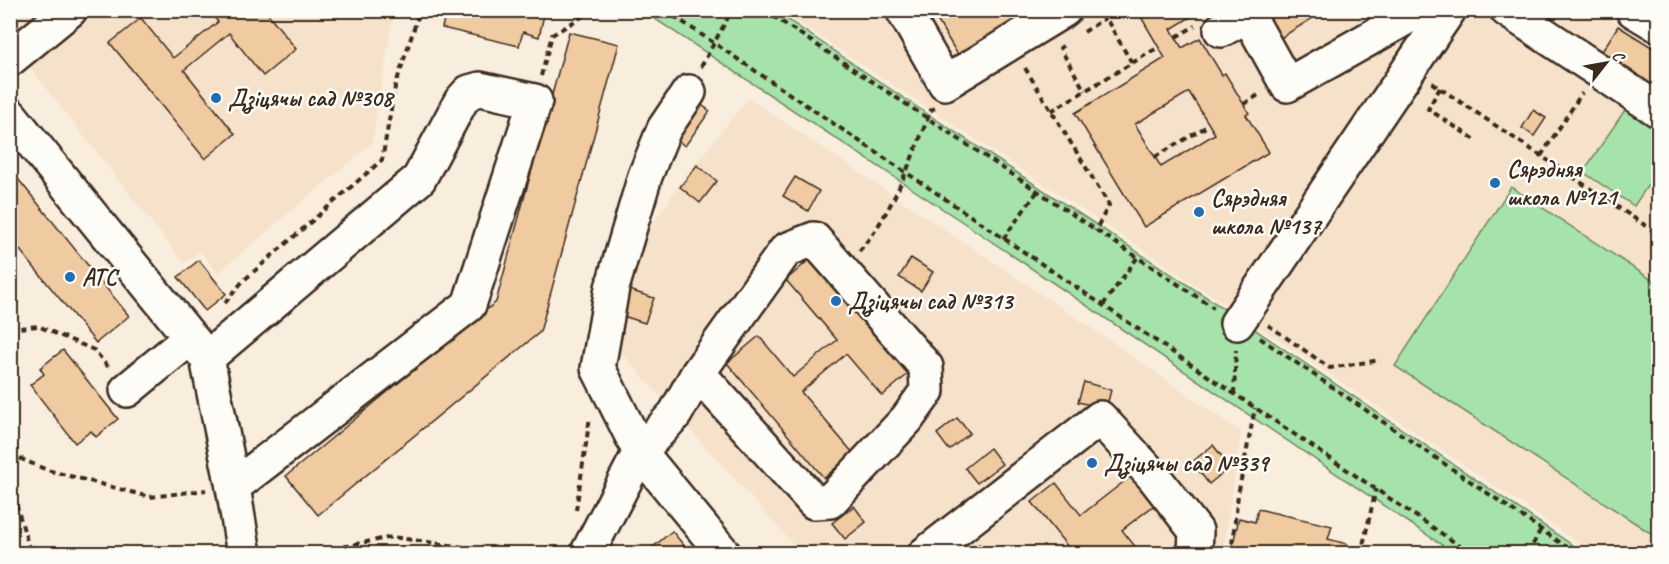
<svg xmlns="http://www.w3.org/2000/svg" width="1669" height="564" viewBox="0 0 1669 564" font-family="Caveat,sans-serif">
<rect width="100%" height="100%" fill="#f9eddd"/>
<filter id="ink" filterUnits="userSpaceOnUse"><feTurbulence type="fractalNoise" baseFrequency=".0167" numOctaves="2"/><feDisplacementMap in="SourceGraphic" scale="12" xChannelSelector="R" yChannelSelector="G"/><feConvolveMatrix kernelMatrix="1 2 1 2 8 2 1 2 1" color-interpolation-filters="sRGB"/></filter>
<g filter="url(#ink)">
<!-- built -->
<g fill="#f6e2cb">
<path d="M11,11H394L372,143L218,273L200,251L184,263L11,44Z"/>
<path d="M781,11H1598L1658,50V553H1594L1242,315Z"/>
<path d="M748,98L1105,337L1241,432L1223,553H801L613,344L625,265L678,186Z"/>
</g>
<!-- green -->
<g fill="#a6e3aa" stroke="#708664" stroke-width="1.5">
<path d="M643,11H775L920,109L1241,320L1584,553H1454L973,229Z"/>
<path d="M1633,98L1658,115V170L1634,206L1583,172Z"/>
<path d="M1511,187L1658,284V538L1395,366Z"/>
</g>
<!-- building -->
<g fill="#f0caa0" stroke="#3b2a1e" stroke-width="1.5" fill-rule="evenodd">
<path d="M208,10H265L296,49L263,76L229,33L184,70L235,134L205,159L110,43L141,18L173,58L218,22Z"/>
<path d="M431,10H545L539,37L523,32L519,46L442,28L445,15Z"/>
<path d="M931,10H1032L958,55Z"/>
<path d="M1137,10H1202L1171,29L1182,48L1200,38L1222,75L1225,73L1249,113L1246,115L1269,152L1144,227L1075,113L1165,58ZM1189,92L1215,134L1161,167L1135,124Z"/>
<path d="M1255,10H1326L1274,42Z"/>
<path d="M1521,10H1553L1543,25Z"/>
<path d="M1618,26L1658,51V94L1596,61Z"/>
<path d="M569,32L619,44L540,332L318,515L286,476L496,302Z"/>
<path d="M693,99L710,111L685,146L668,134Z"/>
<path d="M1533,110L1546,118L1534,136L1522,128Z"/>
<path d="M697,165L717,181L700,203L680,187Z"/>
<path d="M10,169L129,316L96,343L10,238Z"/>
<path d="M795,177L819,191L808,211L783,196Z"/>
<path d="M816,254L913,370L882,396L846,354L801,392L853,453L824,478L727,363L759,336L793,377L837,340L786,280Z"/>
<path d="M911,258L933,272L921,291L899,277Z"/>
<path d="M199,260L226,294L205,311L178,277Z"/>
<path d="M629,290L654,298L645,323L620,315Z"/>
<path d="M63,350L118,419L96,437L91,431L75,443L30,385L44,374L40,368Z"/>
<path d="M1084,382L1111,390L1106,409L1078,402Z"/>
<path d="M957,418L970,433L949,450L937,434Z"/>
<path d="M1213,445L1230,467L1209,484L1192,462Z"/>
<path d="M990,448L1002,464L977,483L965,468Z"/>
<path d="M1135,473L1157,503L1122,530L1141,554H1068L1071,551L1032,502L1056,483L1081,515Z"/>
<path d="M854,506L866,522L845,539L832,523Z"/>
<path d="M1258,509L1332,526L1328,539L1347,544L1345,554H1247L1248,551L1232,548L1239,518L1255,522Z"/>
<path d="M672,531L691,554H645Z"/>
<path d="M979,544L987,554H967Z"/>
</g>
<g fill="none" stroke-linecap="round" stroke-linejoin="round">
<!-- minor casing -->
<g stroke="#3b2a1e" stroke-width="38">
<g id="minor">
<path d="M903,10L945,83L1064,10"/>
<path d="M1507,10L1658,110"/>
<path d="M1633,10L1658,25"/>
<path d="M1221,30L1248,15L1287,85L1420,10"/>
<path d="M10,59L70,10"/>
<path d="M689,92L664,129L645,176L612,288L598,368L640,452L724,554"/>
<path d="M10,115L207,358L233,487L244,554"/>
<path d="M1237,323L1449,10"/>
<path d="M207,358L419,179L461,101L469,92L480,89L535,101L469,305L233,487"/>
<path d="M127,390L190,338"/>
<path d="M587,554L640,452L675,414L698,373L786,250L814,239L926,367L927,391L907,419L830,501L814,502L698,373"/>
<path d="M925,554L1100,418L1154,477L1196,531L1195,554"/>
</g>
</g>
<!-- path -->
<g stroke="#3b2a1e" stroke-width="4" stroke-dasharray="6 4.5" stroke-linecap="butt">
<path d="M665,10L1472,554"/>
<path d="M764,10L1214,308"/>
<path d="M1084,32L1105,18"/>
<path d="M1176,37L1195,26"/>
<path d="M1063,46L1060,48L1085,91"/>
<path d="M1132,63L1159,47"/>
<path d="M701,67L732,10"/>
<path d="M1025,68L1109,205L1095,231"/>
<path d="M541,76L552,35L593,10"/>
<path d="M1432,83L1658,234"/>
<path d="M1440,88L1428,109L1477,141"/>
<path d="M1244,104L1260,94"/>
<path d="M1051,111L1132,63L1101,10"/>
<path d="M1541,156L1582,93"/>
<path d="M1155,157L1209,125"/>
<path d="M1003,239L1037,192"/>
<path d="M859,251C892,215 913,155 931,110L935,108"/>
<path d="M225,303L243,281L382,160L395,87L420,10"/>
<path d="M1103,305L1137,258"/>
<path d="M1268,325L1330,368L1380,360"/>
<path d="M10,329L38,326L94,350L109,368"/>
<path d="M1260,338L1577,554"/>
<path d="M1234,394L1236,350"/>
<path d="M10,454L47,470L150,497L206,490"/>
<path d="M10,484L31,554"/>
<path d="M576,510L590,417"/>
<path d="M324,554L341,547L392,537L513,554"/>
<path d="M1231,554L1238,495L1255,408"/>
<path d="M1361,554L1376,489"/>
<path d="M1528,554L1541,529"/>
</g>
<!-- minor -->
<use href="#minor" stroke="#fdfcf7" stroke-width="33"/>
</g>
</g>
<!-- markers -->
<g fill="#1f6fb2" stroke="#fdfcf7" stroke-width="2">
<circle cx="216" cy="98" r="6"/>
<circle cx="1495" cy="183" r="6"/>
<circle cx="1199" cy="212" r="6"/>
<circle cx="70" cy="277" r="6"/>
<circle cx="836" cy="301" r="6"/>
<circle cx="1092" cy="463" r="6"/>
</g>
<g text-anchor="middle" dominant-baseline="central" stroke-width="5" stroke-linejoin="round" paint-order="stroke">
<!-- poi labels -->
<g font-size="24" font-weight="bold" fill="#3b2a1e" stroke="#fdfcf7" text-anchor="start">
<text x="228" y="98">Дзіцячы сад №308</text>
<text x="1507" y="169">Сярэдняя<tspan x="1507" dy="28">школа №121</tspan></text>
<text x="1211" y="198">Сярэдняя<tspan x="1211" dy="28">школа №137</tspan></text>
<text x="82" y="277">АТС</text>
<text x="848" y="301">Дзіцячы сад №313</text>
<text x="1104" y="463">Дзіцячы сад №339</text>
</g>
</g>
<!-- margin -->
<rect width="1669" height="564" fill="none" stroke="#fdfcf7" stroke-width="36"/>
<rect x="18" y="18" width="1633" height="528" fill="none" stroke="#3b2a1e" stroke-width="2" filter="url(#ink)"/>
<!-- north arrow -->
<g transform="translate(1606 63) rotate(59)" stroke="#fdfcf7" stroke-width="4.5" paint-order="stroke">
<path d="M0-4.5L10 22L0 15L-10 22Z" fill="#3b2a1e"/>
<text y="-9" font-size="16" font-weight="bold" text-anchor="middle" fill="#3b2a1e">С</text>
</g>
</svg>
